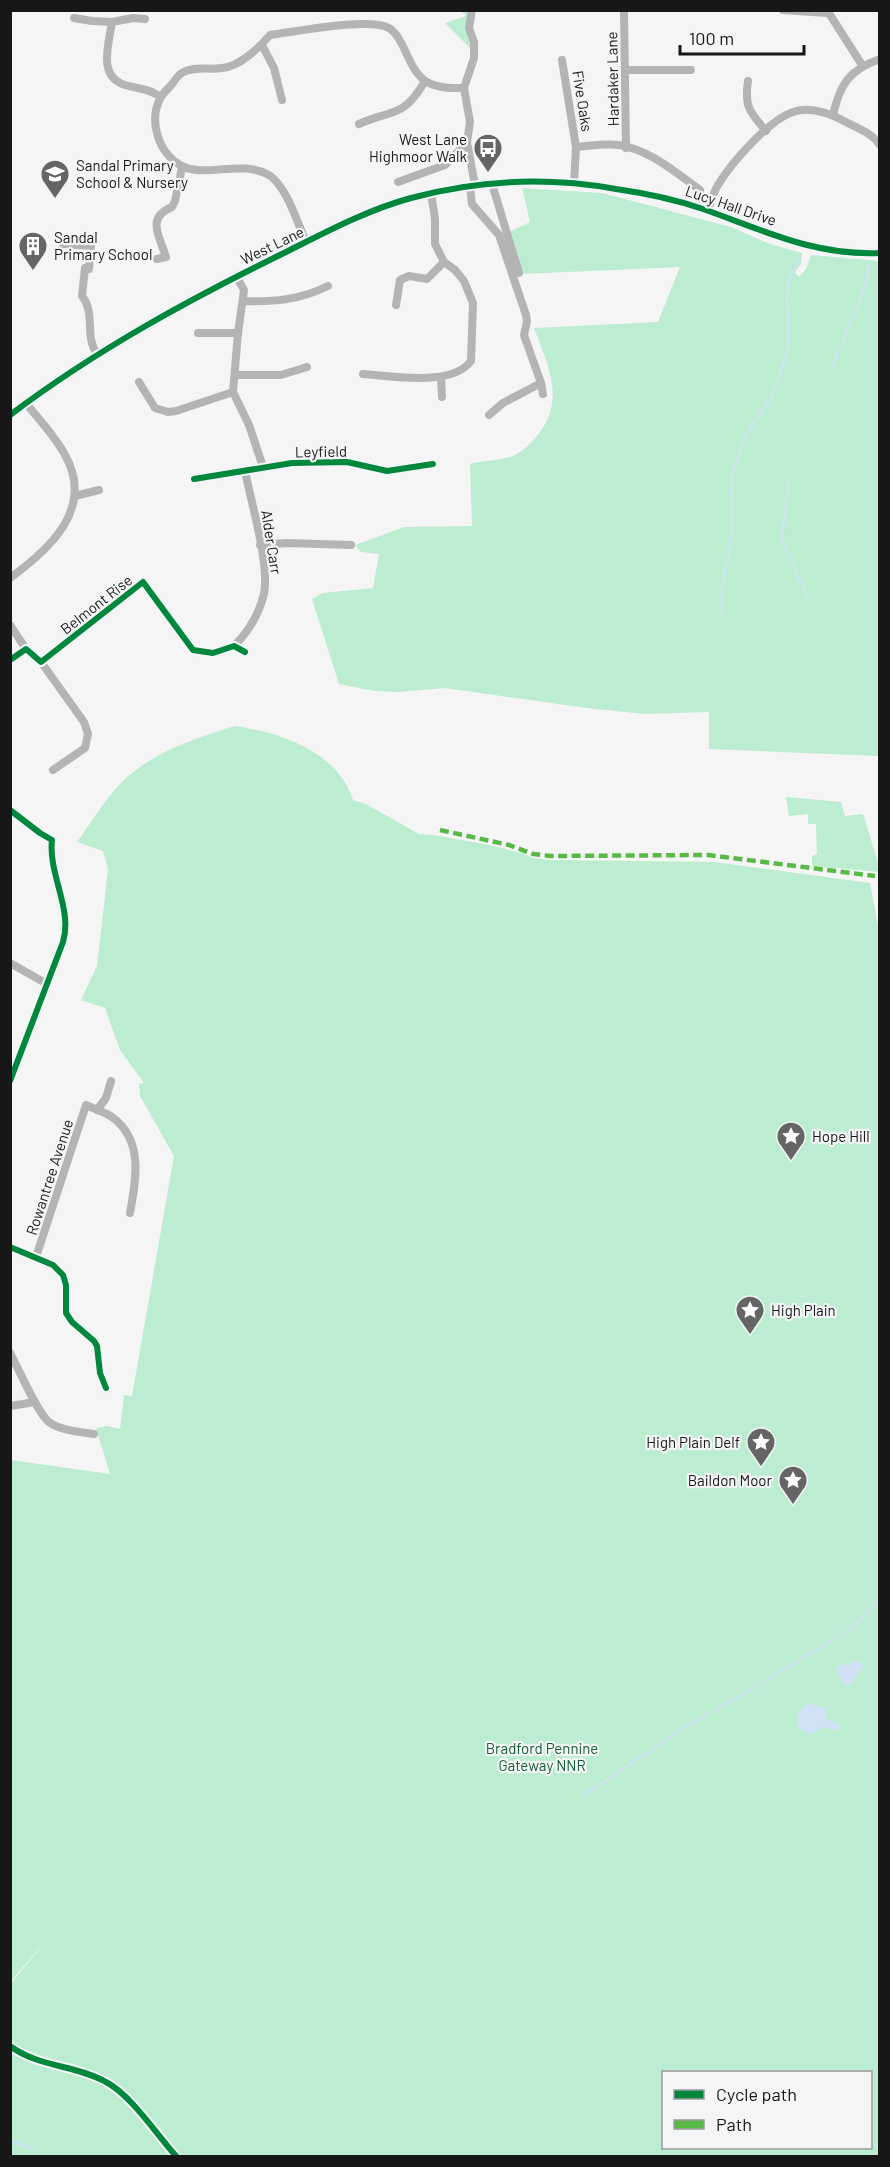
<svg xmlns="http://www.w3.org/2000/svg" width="890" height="2167" viewBox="0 0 890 2167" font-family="Barlow,sans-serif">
<rect width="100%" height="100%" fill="#f5f5f5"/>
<!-- green -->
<g fill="#bcedd0" fill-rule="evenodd">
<path d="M461,11H472L474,52L445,23L466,16Z"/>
<path d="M522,188L602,193L731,227L770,244L802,253L801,264L795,272L799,277L806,269L811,255L879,261V756L709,749V712L646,714L594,709L444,688L399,692L375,691L339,684L312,599L323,593L373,588L379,554L361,552L355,545L404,527L472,526L470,464C484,460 502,461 515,455C524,450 530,444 536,437C567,401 548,366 534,328L658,322L680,267L522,274L509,232L530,222Z"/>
<path d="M235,726C281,732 338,752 353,800L366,804L419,834L434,835L489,845L522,853L533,858L551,860L715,862L870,883L880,935L879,2156H11V1983L50,1936L11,1981V1460L110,1474L96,1428L107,1426L120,1429L124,1395L132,1396L174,1156L140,1096L139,1084L144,1083L120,1050L105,1008L81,1000L97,966L108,869L103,851L77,842C92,822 106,797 124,780C157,750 194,739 235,726ZM664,2072H870V2148H664Z"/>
<path d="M786,797L841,802L845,816L863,814L879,866V872L812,866V856L817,854L816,824H808V814L789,816Z"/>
</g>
<!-- water -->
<g fill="#d1e1f6">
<path d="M855,1660L864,1665L851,1685H844L836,1670L840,1665H847Z"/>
<path d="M811,1704L822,1708L828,1707L825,1711L828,1720L840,1725L839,1731L825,1727L809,1734L798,1728C797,1714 797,1709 811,1704Z"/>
</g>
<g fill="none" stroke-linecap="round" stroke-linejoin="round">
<!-- stream -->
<g stroke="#d1e1f6" stroke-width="2">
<path d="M833,365L861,297L867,279L868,263"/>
<path d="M788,482L782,539L807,597"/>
<path d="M722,614C719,587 729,563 731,537C733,520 731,503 731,486C731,476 739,452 743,442C751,425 763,411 772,395C779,383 783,365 787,351C795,315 774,293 801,259"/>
<path d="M866,1613L880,1598"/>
<path d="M583,1796L682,1729L759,1685L847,1631L864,1616"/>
<path d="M10,2141L34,2149"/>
</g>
<!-- minor -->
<g stroke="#b4b4b4" stroke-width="8">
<path d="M472,10L469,28L474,42V58L464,88L470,122L467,142L475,185"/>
<path d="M624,10L626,148"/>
<path d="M783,10L827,13"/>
<path d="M827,10L862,65"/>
<path d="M74,18L92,21L112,22"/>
<path d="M145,19L133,18L112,22C109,44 97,76 125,85C141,90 145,87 161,97"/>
<path d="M262,45L274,68L282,100"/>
<path d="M562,60L576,147"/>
<path d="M625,70H691"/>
<path d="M748,81C744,107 750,112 766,131"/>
<path d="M833,115C840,84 849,70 880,59"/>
<path d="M359,124C392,109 403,119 425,81"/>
<path d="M398,182L445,165L467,142"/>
<path d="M574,183L576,147C590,146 605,143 619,145C650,150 675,172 700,190"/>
<path d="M492,184L519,273"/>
<path d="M470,186L472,204L499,235L526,315L527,321L524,335L541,383L503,403L489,415"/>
<path d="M708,211C711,202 713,193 718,185C731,163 769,120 793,112C810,106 831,114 846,122C859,129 872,133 880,145"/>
<path d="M306,242C297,222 287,187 269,175C241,159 203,179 180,165C158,152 148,120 161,97C164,92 169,88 173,83C175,80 178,75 182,73C193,66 210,70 222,68C239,67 259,48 270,35C295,32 369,17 389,28C396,32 399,39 403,46C418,80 424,89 464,88"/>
<path d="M63,244L91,246L89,269L85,268L82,296C96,313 84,336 97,354"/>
<path d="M157,259L166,257C159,235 146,218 172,207L175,201L182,167"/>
<path d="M236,276L244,290L238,333L233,392L249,425L263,467"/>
<path d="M243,301C274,302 300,300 328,286"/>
<path d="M396,305L400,280L409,276L427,279L444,262"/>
<path d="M198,333H238"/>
<path d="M363,374C393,376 452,387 471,361L473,303L464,281L455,270L444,262L435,244V219L431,193"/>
<path d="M235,375H281L307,367"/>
<path d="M441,377L442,397"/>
<path d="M139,382L155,408L168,412L176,411L233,392"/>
<path d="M541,383L543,394"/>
<path d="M194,479L292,463L347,462L387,471L433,464"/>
<path d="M75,496L99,490"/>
<path d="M260,545L287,543L351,545"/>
<path d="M10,578C50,549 95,508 65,455C55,436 39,420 26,403"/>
<path d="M10,625L26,649"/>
<path d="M234,646C248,632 259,614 264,594C270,565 251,502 245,471"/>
<path d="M10,660L26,649L41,662L143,582L193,650L213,653L234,646L245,652"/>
<path d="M41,662L84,722L88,734L85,748L53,770"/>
<path d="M10,810L40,833L52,840C48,874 73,909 63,942L10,1081"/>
<path d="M10,963L47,984"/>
<path d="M97,1110L106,1098L111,1081"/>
<path d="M10,1247L53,1265L63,1275L66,1285V1313L72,1322L94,1341L97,1346L100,1373L106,1388"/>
<path d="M36,1257L86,1105C95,1109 105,1112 112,1117C144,1140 136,1180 130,1213"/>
<path d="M10,1353C19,1369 37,1413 49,1422C61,1431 81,1432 94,1434"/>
<path d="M10,1406L35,1402"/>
<path d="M10,2046C38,2067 76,2065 106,2082C131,2095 157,2135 176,2156"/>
</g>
<!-- tertiary -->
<path stroke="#b4b4b4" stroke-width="9" d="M10,415C96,350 190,299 286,252C326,232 367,210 411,198C477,180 548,177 616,189C644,193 677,200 703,209C763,230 814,256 880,253"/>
<!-- quiet -->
<path stroke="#58b947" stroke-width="4.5" stroke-dasharray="9 4.5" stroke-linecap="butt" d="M440,830L509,845L533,854L550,856L708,855L875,876"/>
<!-- cycleway casing -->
<g stroke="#f4f5f6" stroke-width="10">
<g id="cycleway">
<path d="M10,415C96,350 190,299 286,252C326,232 367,210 411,198C477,180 548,177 616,189C644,193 677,200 703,209C763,230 814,256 880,253"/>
<path d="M194,479L292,463L347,462L387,471L433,464"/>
<path d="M10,660L26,649L41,662L143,582L193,650L213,653L234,646L245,652"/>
<path d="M10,810L40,833L52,840C48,874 73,909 63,942L10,1081"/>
<path d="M10,1247L53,1265L63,1275L66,1285V1313L72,1322L94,1341L97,1346L100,1373L106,1388"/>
<path d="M10,2046C38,2067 76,2065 106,2082C131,2095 157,2135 176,2156"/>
</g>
</g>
<!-- cycleway -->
<use href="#cycleway" stroke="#00873e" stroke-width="6"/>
</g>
<!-- icons -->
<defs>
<g id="bus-pin" transform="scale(1.5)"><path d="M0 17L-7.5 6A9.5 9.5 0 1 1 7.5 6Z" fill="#656565" stroke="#f4f5f6"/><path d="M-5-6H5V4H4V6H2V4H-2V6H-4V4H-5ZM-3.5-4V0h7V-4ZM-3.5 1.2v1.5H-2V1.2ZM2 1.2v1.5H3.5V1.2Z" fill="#fff"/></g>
<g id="school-pin" transform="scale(1.5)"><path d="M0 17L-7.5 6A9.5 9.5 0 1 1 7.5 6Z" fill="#656565" stroke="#f4f5f6"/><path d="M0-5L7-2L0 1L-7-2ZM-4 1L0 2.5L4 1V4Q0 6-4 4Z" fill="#fff"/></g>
<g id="building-pin" transform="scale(1.5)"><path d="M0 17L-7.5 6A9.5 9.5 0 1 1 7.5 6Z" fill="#656565" stroke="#f4f5f6"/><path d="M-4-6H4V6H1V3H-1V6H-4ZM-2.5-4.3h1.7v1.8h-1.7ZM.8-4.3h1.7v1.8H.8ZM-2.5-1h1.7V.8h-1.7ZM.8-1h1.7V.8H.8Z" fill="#fff"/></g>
<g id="sight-pin" transform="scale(1.5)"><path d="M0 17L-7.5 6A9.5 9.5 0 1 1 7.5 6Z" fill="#656565" stroke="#f4f5f6"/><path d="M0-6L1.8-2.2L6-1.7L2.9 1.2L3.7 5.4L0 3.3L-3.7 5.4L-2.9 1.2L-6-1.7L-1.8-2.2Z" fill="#fff"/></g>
</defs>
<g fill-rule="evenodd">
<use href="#bus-pin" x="488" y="148"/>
<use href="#school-pin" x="55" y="174"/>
<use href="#building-pin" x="33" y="246"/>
<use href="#sight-pin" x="791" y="1136"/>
<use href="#sight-pin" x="750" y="1310"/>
<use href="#sight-pin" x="761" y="1442"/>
<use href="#sight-pin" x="793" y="1480"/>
</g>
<g text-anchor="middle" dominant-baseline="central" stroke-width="4.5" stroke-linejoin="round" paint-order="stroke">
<!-- street labels -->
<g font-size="15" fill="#171718" stroke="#f4f5f6">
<text transform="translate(612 79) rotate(-91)">Hardaker Lane</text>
<text transform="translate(583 101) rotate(81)">Five Oaks</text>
<text transform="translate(731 205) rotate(19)">Lucy Hall Drive</text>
<text transform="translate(272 245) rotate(-26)">West Lane</text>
<text transform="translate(321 451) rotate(-1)">Leyfield</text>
<text transform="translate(272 542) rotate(81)">Alder Carr</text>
<text transform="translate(96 604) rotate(-38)">Belmont Rise</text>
<text transform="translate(49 1177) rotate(-72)">Rowantree Avenue</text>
</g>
<!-- poi labels -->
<g font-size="15" fill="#171718" stroke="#f4f5f6" text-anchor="start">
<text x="467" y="139" text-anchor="end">West Lane<tspan x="467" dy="17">Highmoor Walk</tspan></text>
<text x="76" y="165">Sandal Primary<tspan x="76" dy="17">School &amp; Nursery</tspan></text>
<text x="54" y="237">Sandal<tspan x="54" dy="17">Primary School</tspan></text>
<text x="812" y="1136">Hope Hill</text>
<text x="771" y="1310">High Plain</text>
<text x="740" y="1442" text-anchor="end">High Plain Delf</text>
<text x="772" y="1480" text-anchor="end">Baildon Moor</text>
</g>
<!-- park labels -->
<g font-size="15" fill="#145d39" stroke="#f4f5f6">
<text x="542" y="1748">Bradford Pennine<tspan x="542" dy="17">Gateway NNR</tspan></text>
</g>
</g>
<!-- border -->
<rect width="890" height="2167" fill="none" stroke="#171718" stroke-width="24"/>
<!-- legend -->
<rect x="662" y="2071" width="210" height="78" fill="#f4f5f6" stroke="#9c9c9d" stroke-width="1.5"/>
<rect x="674" y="2090" width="30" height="9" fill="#00873e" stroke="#9c9c9d" stroke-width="1.5"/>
<text x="716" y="2101" font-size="18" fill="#171718">Cycle path</text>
<rect x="674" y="2120" width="30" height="9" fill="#58b947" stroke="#9c9c9d" stroke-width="1.5"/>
<text x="716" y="2131" font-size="18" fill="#171718">Path</text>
<!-- scale -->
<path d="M680 45v9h124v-9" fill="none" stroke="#171718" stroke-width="3"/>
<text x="689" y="45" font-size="18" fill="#171718" stroke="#f4f5f6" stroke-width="4.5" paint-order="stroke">100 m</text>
</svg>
